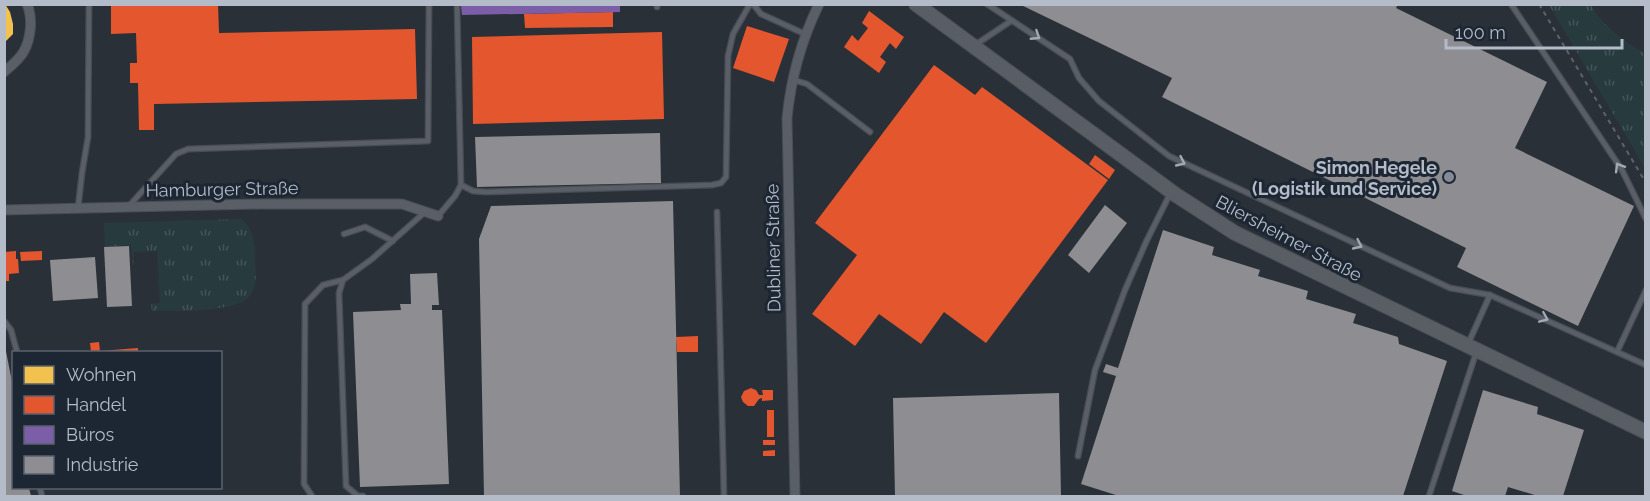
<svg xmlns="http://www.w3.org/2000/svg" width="1650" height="501" viewBox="0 0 1650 501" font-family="Raleway,sans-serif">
<defs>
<pattern id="grass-tufts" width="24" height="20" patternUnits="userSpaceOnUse" patternTransform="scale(1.5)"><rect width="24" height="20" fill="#273a3e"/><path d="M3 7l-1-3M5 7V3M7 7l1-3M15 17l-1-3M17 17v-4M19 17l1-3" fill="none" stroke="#445559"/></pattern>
</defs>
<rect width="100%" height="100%" fill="#2a3038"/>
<!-- grass -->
<g fill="url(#grass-tufts)">
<path d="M1549,5H1591C1602,26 1626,42 1645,54V168Z"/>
<path d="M242,219C255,231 255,246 255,263C256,274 257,284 251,294C239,314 173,310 152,311L151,304L160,303L157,251L134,252L133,267L131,245L105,247L104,223Z"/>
</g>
<!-- homes -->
<path fill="#f2c14e" d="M5,4L10,12L13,24V34L4,43Z"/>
<!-- shops -->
<g fill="#e4572e">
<path d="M111,4H218L219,33L415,29L417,99L154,104V130H139L138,83H130V63H137L136,33L111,34Z"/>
<path d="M869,11L904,37L896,49L890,43L880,57L886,62L879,73L844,47L852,35L858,41L868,28L862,23Z"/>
<path d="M613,12V27L525,28L524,14Z"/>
<path d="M747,26L789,39L774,82L733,68Z"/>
<path d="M662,32L664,119L473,124L472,37Z"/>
<path d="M934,65L975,95L982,87L1108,180L986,343L944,312L921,344L879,314L855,346L812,314L857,255L815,223Z"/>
<path d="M1095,155L1115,170L1109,179L1089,164Z"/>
<path d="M16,251V259H18L19,273L9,274V281H4V252Z"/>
<path d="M42,251V260L21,261L20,252Z"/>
<path d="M698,336V352H677L676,337Z"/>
<path d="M99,342L100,351L138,348V352H91L90,343Z"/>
<path d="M751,388L756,390L759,395H763L762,390H773V400L762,401V398L759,399L754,406H748L743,402L741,397L744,391Z"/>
<rect x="767" y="410" width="7" height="27"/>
<rect x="763" y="440" width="12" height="5"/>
<path d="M775,450V456H763V451Z"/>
</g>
<!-- offices -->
<path fill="#7b5ea7" d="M461,5H620V12L462,15Z"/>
<!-- industry -->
<g fill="#8d8d92">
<path d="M1019,4H1398L1396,8L1547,82L1515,148L1634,206L1578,326L1457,267L1466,248L1162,97L1172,78Z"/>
<path d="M660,133L661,183L477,187L475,137Z"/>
<path d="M673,201L680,496H484L479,239L491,206Z"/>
<path d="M1105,205L1127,223L1089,273L1068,255Z"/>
<path d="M1163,230L1214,247L1212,255L1260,270L1258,276L1308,291L1306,299L1356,314L1353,323L1398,337L1399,344L1447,361L1403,496H1119L1081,484L1116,376L1103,372L1106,364L1118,368Z"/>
<path d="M129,246L132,306L107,307L104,247Z"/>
<path d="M95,257L98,298L53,301L50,260Z"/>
<path d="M437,273L439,305H432V310H442L449,484L360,487L353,312L401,310L400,304H411L410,274Z"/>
<path d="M5,346L14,392V488H29L31,496H5Z"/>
<path d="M1483,390L1538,407L1537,414L1584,430L1563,496H1538L1508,487L1505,496H1467L1452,491Z"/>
<path d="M1059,393L1061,496H895L893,398Z"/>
</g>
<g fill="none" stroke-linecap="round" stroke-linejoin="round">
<!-- lane casing -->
<g stroke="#484c53" stroke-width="7">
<g id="lane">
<path d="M657,4V7"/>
<path d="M753,4L761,14L805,34"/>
<path d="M987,4L1070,59L1079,78L1099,101L1169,156L1450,288L1490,295L1617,352L1646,290"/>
<path d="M1511,4L1622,170L1646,219"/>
<path d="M975,45L1011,21"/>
<path d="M794,80L807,84L870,132"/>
<path d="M461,185L473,191L486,192L712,185L721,183L726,177L728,56L733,34L750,4"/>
<path d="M128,207L176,154L188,149L428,141L429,4"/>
<path d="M78,208L82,173L88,137L89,4"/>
<path d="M717,212L724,496"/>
<path d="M438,216L455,196L461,185L457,4"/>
<path d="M344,234L365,227L393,241"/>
<path d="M4,321L11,330L17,352"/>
<path d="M1468,344L1490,295"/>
<path d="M1617,352L1646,365"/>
<path d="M1078,456L1095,370L1125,290L1147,240L1170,194"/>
<path d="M40,488L42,496"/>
<path d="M312,496L304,484L305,304L323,285L343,280"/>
<path d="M363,496H358L346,486L339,293L343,280L372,259L425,212"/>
<path d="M1429,496L1476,353"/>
</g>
</g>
<!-- street casing -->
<g stroke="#484c53" stroke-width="11">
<g id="street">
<path d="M4,72C11,66 20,59 24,51C31,38 33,18 27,4"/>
<path d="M4,210L261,204H402L438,216"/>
<path d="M795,496L787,118C791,77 801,41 819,4"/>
</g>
</g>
<!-- secondary casing -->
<g stroke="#484c53" stroke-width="16">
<path id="secondary" d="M916,4L1176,195L1235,233L1646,432"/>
</g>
<!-- path -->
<path stroke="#5d636a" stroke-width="2" stroke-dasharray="4.5 4.5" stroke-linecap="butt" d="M1539,4L1646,183"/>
<!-- lane -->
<use href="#lane" stroke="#5a5e66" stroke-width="4.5"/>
<!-- street -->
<use href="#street" stroke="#5a5e66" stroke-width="9"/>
<!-- secondary -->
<use href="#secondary" stroke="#595d64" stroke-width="14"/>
</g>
<!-- one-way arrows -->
<defs><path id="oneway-chevron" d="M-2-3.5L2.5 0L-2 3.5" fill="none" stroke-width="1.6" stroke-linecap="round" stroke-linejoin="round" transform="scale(1.5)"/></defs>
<g stroke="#a2a9b5">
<use href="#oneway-chevron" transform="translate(1036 36) rotate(33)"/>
<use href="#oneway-chevron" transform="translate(1181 162) rotate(25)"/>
<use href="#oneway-chevron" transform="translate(1619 167) rotate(-121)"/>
<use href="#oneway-chevron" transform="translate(1358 245) rotate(25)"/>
<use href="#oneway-chevron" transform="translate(1544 318) rotate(23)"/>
</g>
<!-- markers -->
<circle fill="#848b96" stroke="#1d2633" stroke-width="2" cx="1449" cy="177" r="6"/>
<g text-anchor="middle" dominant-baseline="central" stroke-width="6" stroke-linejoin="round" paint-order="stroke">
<!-- poi labels -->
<g font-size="18" font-weight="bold" fill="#b4bcc9" stroke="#1d2633" text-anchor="end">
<text x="1437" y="167">Simon Hegele<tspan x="1437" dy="21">(Logistik und Service)</tspan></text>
</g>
<!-- street labels -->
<g font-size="18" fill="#b4bcc9" stroke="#1d2633">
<text transform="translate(222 189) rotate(-1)">Hamburger Straße</text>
<text transform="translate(1289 238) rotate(28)">Bliersheimer Straße</text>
<text transform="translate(773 248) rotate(-91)">Dubliner Straße</text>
</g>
</g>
<!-- border -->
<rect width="1650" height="501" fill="none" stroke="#b4bcc9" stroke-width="12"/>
<!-- legend -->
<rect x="12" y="351" width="210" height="138" fill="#1d2633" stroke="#59626f" stroke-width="1.5"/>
<rect x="24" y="366" width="30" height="18" fill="#f2c14e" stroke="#59626f" stroke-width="1.5"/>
<text x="66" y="381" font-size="18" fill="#b4bcc9">Wohnen</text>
<rect x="24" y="396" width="30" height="18" fill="#e4572e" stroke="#59626f" stroke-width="1.5"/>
<text x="66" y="411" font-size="18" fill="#b4bcc9">Handel</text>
<rect x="24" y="426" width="30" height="18" fill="#7b5ea7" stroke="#59626f" stroke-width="1.5"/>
<text x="66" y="441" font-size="18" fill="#b4bcc9">Büros</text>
<rect x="24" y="456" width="30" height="18" fill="#8d8d92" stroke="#59626f" stroke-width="1.5"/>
<text x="66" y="471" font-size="18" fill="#b4bcc9">Industrie</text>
<!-- scale -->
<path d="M1446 39v9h176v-9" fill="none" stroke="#b4bcc9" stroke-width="3"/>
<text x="1455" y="39" font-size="18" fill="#b4bcc9" stroke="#1d2633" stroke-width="4.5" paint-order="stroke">100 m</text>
</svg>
